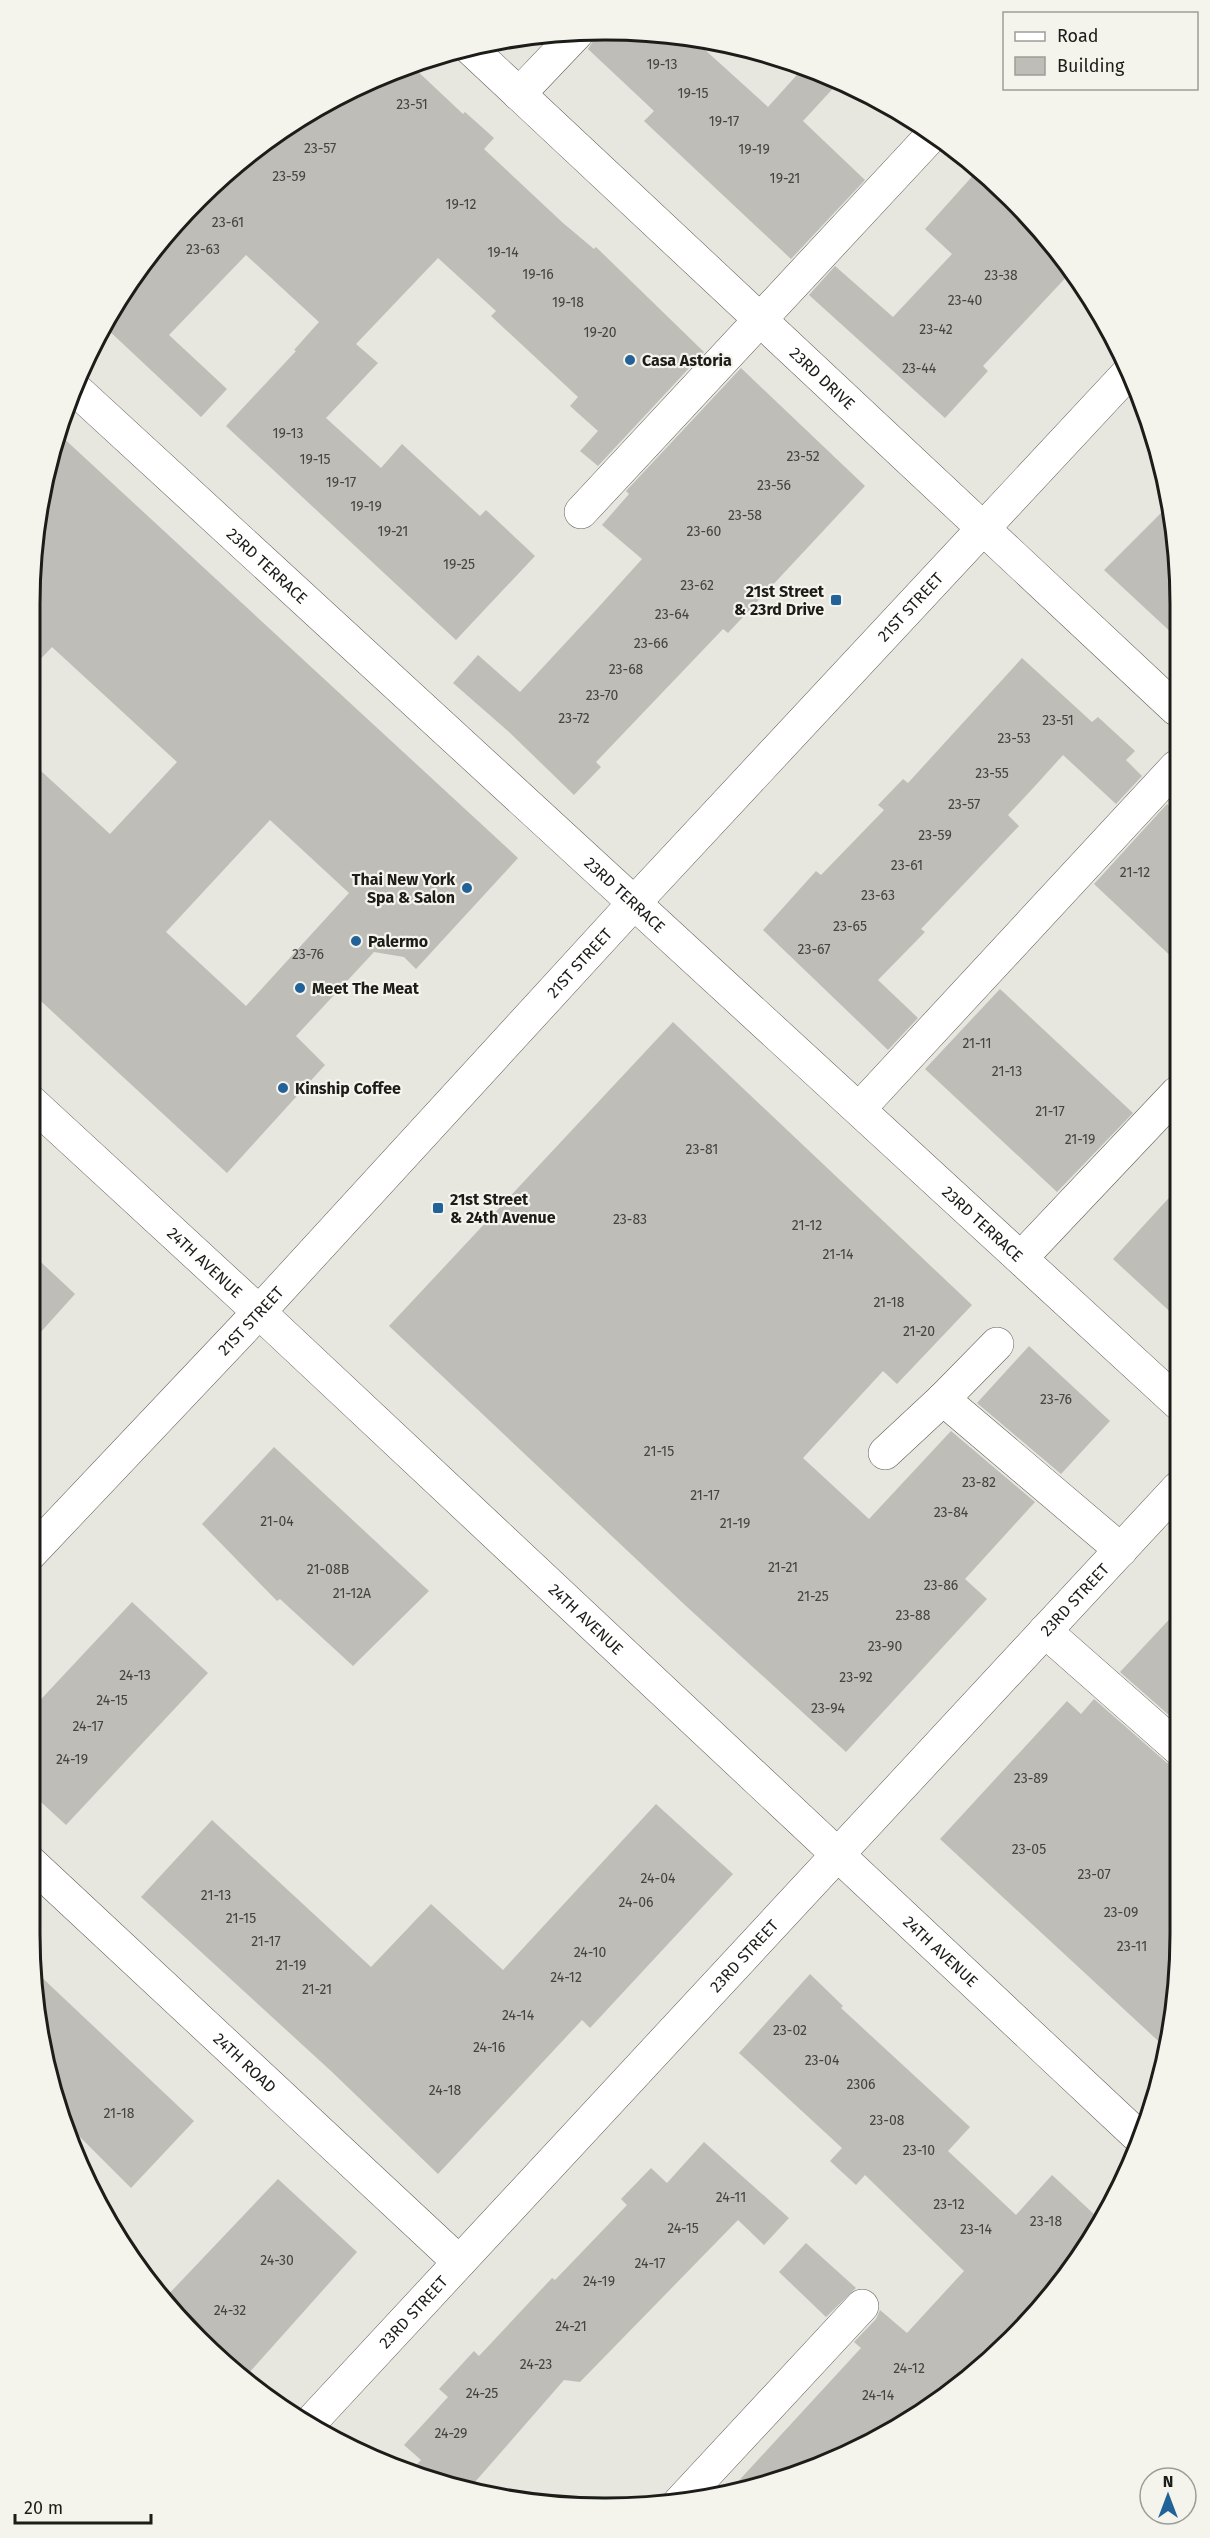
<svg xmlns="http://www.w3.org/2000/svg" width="1210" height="2538" viewBox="0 0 1210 2538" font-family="'Fira Sans',sans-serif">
<rect width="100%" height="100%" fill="#e7e6df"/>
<!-- building -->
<g fill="#bebdb7" fill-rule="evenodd">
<path d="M605,30L693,39L768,107L804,67L825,74L839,82L803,121L865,180L791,259L644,121L654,111L588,49L595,38V31Z"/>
<path d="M412,66L463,114L465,112L494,138L484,149L563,223L594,249L596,247L704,352L598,466L580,451L598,431L570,406L578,397L491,316L496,311L438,258L356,344L378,363L326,418L381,468L402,444L480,516L486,510L535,556L456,640L226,426L296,351L294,350L319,322L246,255L169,335L227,389L201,417L105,327L127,285L179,223L213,186L286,127L385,74Z"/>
<path d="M977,171L1061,255L1071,272L983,366L988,371L945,418L809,295L835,266L893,317L952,254L925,229Z"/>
<path d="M741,368L865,486L728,633L723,629L596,762L601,767L574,795L509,732L453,683L478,655L520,692L596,610L642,559L602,525L629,494L626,491Z"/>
<path d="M59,434L518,858L416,969L404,957L374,952L296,1036L325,1065L227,1173L30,991V761L110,834L177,762L52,647L30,670V605L41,492ZM270,820L349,893L246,1006L166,932Z"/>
<path d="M1169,505L1175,530V636L1104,570Z"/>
<path d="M1022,658L1092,722L1098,717L1135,751L1126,760L1142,776L1116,804L1063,755L1035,786L1008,815L1019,826L921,929L925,932L878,980L918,1018L888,1050L763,930L816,871L821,875L884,810L878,805L903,779L908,783Z"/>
<path d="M1176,799V822L1177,962L1094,884L1167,804L1169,806Z"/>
<path d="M1000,989L1133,1113L1057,1192L925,1069Z"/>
<path d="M673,1022L972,1305L897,1384L883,1371L803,1458L869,1519L951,1431L1035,1502L965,1579L987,1599L846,1752L686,1606L389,1326Z"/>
<path d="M1177,1189L1178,1248V1319L1113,1259Z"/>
<path d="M30,1252L75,1294L30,1344Z"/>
<path d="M1029,1346L1110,1421L1061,1474L977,1403Z"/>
<path d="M274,1447L429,1591L353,1666L280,1599L277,1601L202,1524Z"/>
<path d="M132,1602L208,1673L66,1825L30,1792V1711Z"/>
<path d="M1179,1609V1724L1120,1672Z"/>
<path d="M1094,1699L1167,1763L1179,1767L1180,1933L1168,2050L940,1839L1067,1701L1081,1714Z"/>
<path d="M656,1804L733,1874L590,2028L582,2020L438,2174L331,2071L141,1897L212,1820L371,1967L431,1904L503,1970Z"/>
<path d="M36,1972L194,2121L131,2188L61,2118Z"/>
<path d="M810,1974L843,2006L841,2008L970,2127L948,2151L1016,2215L1052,2175L1097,2217L1037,2312L955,2389L860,2449L733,2487L861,2348L854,2342L876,2319L880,2310L907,2333L964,2271L865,2175L856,2185L830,2161L842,2148L739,2053Z"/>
<path d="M704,2142L789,2218L764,2245L738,2220L580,2382L564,2380L468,2490L410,2472L421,2460L404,2445L448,2397L439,2389L474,2351L479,2356L552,2278L555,2280L627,2205L621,2199L651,2168L667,2183Z"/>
<path d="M278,2179L357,2252L247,2375L165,2298Z"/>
<path d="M806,2243L856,2288L826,2317L779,2272Z"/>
</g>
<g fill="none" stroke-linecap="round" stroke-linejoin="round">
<!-- minor casing -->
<g stroke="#605f59" stroke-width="34">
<g id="minor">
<path id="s1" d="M470,48L1176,709"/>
<path d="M519,94L577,33"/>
<path id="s2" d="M73,387L1178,1403"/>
<path d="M581,512L932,135"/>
<path id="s3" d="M30,1101L259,1312L1141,2139"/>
<path d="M859,1109L1176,767"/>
<path d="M1021,1258L1177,1093"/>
<path d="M943,1399L997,1344"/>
<path d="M885,1453L943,1399L1121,1550"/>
<path id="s4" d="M30,1554L259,1312L634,903L1129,372"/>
<path d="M1045,1631L1179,1749"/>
<path id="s5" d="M30,1862L459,2262"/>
<path id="s6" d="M309,2424L1178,1488"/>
<path d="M679,2503L862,2306"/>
</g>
</g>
<!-- minor -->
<use href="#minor" stroke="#fff" stroke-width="33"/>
</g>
<!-- markers -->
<g fill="#236299" stroke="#f4f3ec" stroke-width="2">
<circle cx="630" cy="360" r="6"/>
<rect x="830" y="594" width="12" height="12" rx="3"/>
<circle cx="467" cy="888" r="6"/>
<circle cx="356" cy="941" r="6"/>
<circle cx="300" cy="988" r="6"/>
<circle cx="283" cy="1088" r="6"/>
<rect x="432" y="1202" width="12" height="12" rx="3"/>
</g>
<g text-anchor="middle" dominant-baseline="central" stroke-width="4.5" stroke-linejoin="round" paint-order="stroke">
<!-- number labels -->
<g font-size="14" fill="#444440">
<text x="662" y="64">19-13</text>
<text x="693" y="93">19-15</text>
<text x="412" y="104">23-51</text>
<text x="724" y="121">19-17</text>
<text x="320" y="148">23-57</text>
<text x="754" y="149">19-19</text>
<text x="289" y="176">23-59</text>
<text x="785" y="178">19-21</text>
<text x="461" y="204">19-12</text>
<text x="228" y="222">23-61</text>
<text x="203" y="249">23-63</text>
<text x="503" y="252">19-14</text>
<text x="538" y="274">19-16</text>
<text x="1001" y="275">23-38</text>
<text x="965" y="300">23-40</text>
<text x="568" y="302">19-18</text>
<text x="936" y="329">23-42</text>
<text x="600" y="332">19-20</text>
<text x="919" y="368">23-44</text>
<text x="288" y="433">19-13</text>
<text x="803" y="456">23-52</text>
<text x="315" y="459">19-15</text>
<text x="341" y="482">19-17</text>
<text x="774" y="485">23-56</text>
<text x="366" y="506">19-19</text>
<text x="745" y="515">23-58</text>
<text x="393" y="531">19-21</text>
<text x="704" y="531">23-60</text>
<text x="459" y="564">19-25</text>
<text x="697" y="585">23-62</text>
<text x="672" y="614">23-64</text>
<text x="651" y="643">23-66</text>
<text x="626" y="669">23-68</text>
<text x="602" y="695">23-70</text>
<text x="574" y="718">23-72</text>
<text x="1058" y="720">23-51</text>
<text x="1014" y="738">23-53</text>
<text x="992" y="773">23-55</text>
<text x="964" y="804">23-57</text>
<text x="935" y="835">23-59</text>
<text x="907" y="865">23-61</text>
<text x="1135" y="872">21-12</text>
<text x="878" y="895">23-63</text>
<text x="850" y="926">23-65</text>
<text x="814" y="949">23-67</text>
<text x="308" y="954">23-76</text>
<text x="977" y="1043">21-11</text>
<text x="1007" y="1071">21-13</text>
<text x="1050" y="1111">21-17</text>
<text x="1080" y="1139">21-19</text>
<text x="702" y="1149">23-81</text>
<text x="630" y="1219">23-83</text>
<text x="807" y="1225">21-12</text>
<text x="838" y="1254">21-14</text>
<text x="889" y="1302">21-18</text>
<text x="919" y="1331">21-20</text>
<text x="1056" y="1399">23-76</text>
<text x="659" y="1451">21-15</text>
<text x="979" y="1482">23-82</text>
<text x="705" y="1495">21-17</text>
<text x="951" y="1512">23-84</text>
<text x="277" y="1521">21-04</text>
<text x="735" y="1523">21-19</text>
<text x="783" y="1567">21-21</text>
<text x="328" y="1569">21-08B</text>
<text x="941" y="1585">23-86</text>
<text x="352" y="1593">21-12A</text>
<text x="813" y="1596">21-25</text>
<text x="913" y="1615">23-88</text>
<text x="885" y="1646">23-90</text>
<text x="135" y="1675">24-13</text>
<text x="856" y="1677">23-92</text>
<text x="112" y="1700">24-15</text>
<text x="828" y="1708">23-94</text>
<text x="88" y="1726">24-17</text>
<text x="72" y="1759">24-19</text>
<text x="1031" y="1778">23-89</text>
<text x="1029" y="1849">23-05</text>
<text x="1094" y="1874">23-07</text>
<text x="658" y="1878">24-04</text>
<text x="216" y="1895">21-13</text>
<text x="636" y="1902">24-06</text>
<text x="1121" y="1912">23-09</text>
<text x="241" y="1918">21-15</text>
<text x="266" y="1941">21-17</text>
<text x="1132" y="1946">23-11</text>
<text x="590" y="1952">24-10</text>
<text x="291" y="1965">21-19</text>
<text x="566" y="1977">24-12</text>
<text x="317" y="1989">21-21</text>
<text x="518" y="2015">24-14</text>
<text x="790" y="2030">23-02</text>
<text x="489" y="2047">24-16</text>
<text x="822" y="2060">23-04</text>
<text x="861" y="2084">2306</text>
<text x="445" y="2090">24-18</text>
<text x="119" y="2113">21-18</text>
<text x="887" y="2120">23-08</text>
<text x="919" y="2150">23-10</text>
<text x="731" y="2197">24-11</text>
<text x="949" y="2204">23-12</text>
<text x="1046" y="2221">23-18</text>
<text x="683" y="2228">24-15</text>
<text x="976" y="2229">23-14</text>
<text x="277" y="2260">24-30</text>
<text x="650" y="2263">24-17</text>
<text x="599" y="2281">24-19</text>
<text x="230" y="2310">24-32</text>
<text x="571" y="2326">24-21</text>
<text x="536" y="2364">24-23</text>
<text x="909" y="2368">24-12</text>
<text x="482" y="2393">24-25</text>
<text x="878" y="2395">24-14</text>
<text x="451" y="2433">24-29</text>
</g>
<!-- poi labels -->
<g font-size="16" font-weight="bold" fill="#1c1c19" stroke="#f4f3ec" text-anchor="start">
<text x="642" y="360">Casa Astoria</text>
<text x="824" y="591" text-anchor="end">21st Street<tspan x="824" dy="18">&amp; 23rd Drive</tspan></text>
<text x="455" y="879" text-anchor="end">Thai New York<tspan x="455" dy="18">Spa &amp; Salon</tspan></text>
<text x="368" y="941">Palermo</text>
<text x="312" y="988">Meet The Meat</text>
<text x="295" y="1088">Kinship Coffee</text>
<text x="450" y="1199">21st Street<tspan x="450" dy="18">&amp; 24th Avenue</tspan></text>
</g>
<!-- street labels -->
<g font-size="16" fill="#1c1c19" stroke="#f4f3ec">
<text stroke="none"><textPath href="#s1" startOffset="483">23RD DRIVE</textPath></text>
<text stroke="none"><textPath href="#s2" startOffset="264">23RD TERRACE</textPath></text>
<text stroke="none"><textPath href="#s4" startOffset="1293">21ST STREET</textPath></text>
<text stroke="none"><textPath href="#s2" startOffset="750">23RD TERRACE</textPath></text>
<text stroke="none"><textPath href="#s4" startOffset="807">21ST STREET</textPath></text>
<text stroke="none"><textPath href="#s2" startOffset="1236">23RD TERRACE</textPath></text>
<text stroke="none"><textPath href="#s3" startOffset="238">24TH AVENUE</textPath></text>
<text stroke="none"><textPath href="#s4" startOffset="321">21ST STREET</textPath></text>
<text stroke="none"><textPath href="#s6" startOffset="1125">23RD STREET</textPath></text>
<text stroke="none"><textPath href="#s3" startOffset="760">24TH AVENUE</textPath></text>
<text stroke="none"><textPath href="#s3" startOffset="1246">24TH AVENUE</textPath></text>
<text stroke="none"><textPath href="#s6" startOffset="639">23RD STREET</textPath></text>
<text stroke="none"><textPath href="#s5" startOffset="294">24TH ROAD</textPath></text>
<text stroke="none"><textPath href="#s6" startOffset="153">23RD STREET</textPath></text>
</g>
</g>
<!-- crop -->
<path d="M0 0H1210V2538H0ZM604 40H606A564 564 0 0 1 1170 604V1934A564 564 0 0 1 606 2498H604A564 564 0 0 1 40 1934V604A564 564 0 0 1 604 40Z" fill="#f4f3ec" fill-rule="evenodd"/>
<path fill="none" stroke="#1c1c19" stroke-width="3" d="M604 40H606A564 564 0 0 1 1170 604V1934A564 564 0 0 1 606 2498H604A564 564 0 0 1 40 1934V604A564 564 0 0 1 604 40Z"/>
<!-- legend -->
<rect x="1003" y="12" width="195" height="78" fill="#f4f3ec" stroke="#9e9d98" stroke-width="1.5"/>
<rect x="1015" y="32" width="30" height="9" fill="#ffffff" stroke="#9e9d98" stroke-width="1.5"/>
<text x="1057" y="42" font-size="18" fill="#1c1c19">Road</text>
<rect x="1015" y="57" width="30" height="18" fill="#bebdb7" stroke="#9e9d98" stroke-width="1.5"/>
<text x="1057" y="72" font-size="18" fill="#1c1c19">Building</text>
<!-- north arrow -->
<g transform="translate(1168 2496)"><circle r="28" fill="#f4f3ec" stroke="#9e9d98" stroke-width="1.5"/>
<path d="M0-4.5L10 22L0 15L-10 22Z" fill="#236299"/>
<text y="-9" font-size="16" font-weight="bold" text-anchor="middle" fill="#1c1c19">N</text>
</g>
<!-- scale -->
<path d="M15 2514v9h136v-9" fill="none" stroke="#1c1c19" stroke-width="3"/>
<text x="24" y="2514" font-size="18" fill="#1c1c19" stroke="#f4f3ec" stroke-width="4.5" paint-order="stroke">20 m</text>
</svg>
